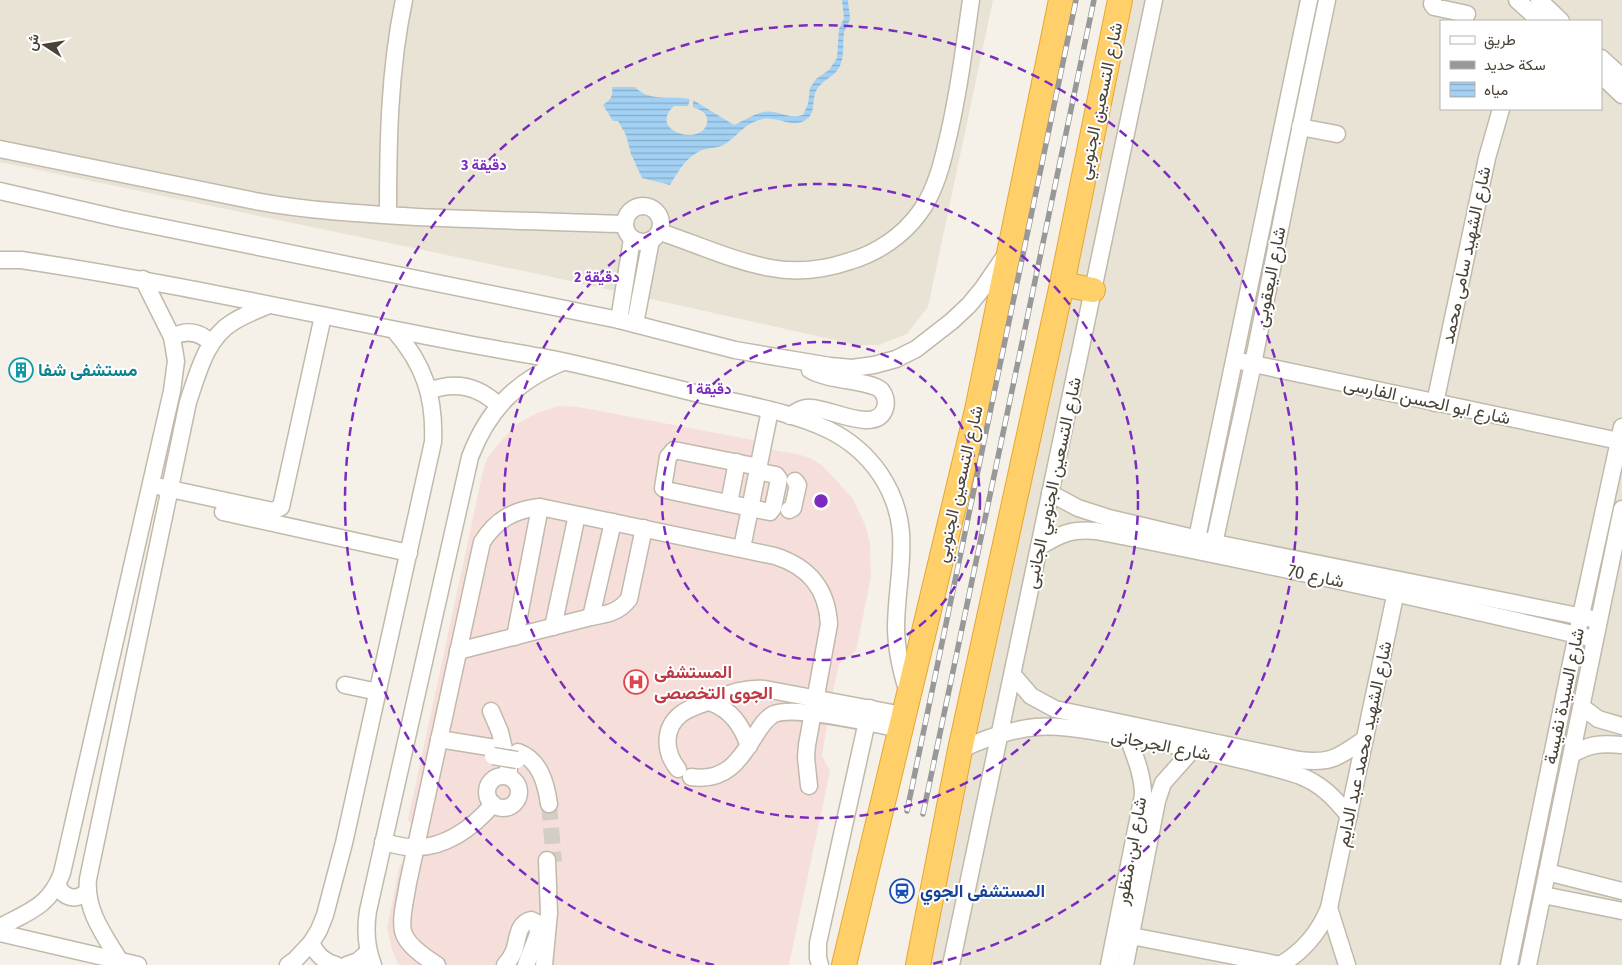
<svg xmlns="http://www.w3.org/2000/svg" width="1622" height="965" viewBox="0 0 1622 965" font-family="'Fira Sans Condensed',Vazirmatn,sans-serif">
<defs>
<pattern id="water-rules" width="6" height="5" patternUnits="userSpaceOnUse" patternTransform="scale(1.25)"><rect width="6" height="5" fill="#a2d1f4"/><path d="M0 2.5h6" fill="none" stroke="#86abc6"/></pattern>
</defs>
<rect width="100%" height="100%" fill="#f5f1e8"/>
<!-- residential -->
<g fill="#e9e3d6" fill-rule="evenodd">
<path d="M0,0H993L928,307L907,334L878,345H857L538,274L0,162Z"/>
<path d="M1117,0H1622V965H917ZM1441,21H1601V109H1441Z"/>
</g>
<!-- medical -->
<path fill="#f6dfdb" d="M558,406L579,407L758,441L757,447L797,454L810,458L823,466L853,499L866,527L870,544L871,577L856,651L839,664L831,701L822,756L830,771L789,965H400L397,962L392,950L387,928L400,864L403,865V863L411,824L408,820L483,471L487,459L498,444L517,424L537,413Z"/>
<!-- water -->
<path fill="url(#water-rules)" d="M842,0H848C848,6 850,13 850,19C849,24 845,28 844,33C842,47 846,62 835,73C829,79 820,82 816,91C811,101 817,114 804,121C791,128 777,116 763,119C743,124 740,134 725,144C718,149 708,147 700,151C685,158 678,172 670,185L642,178L631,154L626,135L618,121H613L603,105C611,100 613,96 612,87H635C650,103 671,95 690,99L688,106H674C647,131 702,147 707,123C709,113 700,110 693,107V100L734,125C743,121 754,114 763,112C778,109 787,120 803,115L808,104L810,88L816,79L829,70L837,58L839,29L844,18Z"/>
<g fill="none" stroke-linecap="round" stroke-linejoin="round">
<!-- minor-tunnel -->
<path stroke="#d3cec4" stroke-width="16" stroke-dasharray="16 8" stroke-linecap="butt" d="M549,804L554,862"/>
<!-- minor casing -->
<g stroke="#c1b9aa" stroke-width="19">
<g id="minor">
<path d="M1433,0L1432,4L1434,7L1467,14"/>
<path d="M1517,0L1540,21"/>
<path d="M1539,0L1561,21"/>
<path d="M1601,58L1622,77"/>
<path d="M1601,75L1622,95"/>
<path d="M1300,127L1337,134"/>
<path d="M0,149L255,201C309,211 364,214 418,217C487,220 556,222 625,224"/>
<path d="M0,191L121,219L619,320L735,350L830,366L852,368L874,365L896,359L916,349L952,321L969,305L983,288L1005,256"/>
<circle cx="643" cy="224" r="18"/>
<path d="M388,215C388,143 389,71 404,0"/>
<path d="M660,232C697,244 732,261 771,268C798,273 824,270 850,261C877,253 903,236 920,212C934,193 941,169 946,146C958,98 964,49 971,0"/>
<path d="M0,260H21C171,282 319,316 468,344C500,350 531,355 562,361C608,371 654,383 699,394C742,404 789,411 829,430C849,440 867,455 880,474C915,526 897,569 896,626C896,649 901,671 908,693"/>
<path d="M619,320L632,239"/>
<path d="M635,324L651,240"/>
<path d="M172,337C187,329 200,332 211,343"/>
<path d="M1244,362L1619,441"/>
<path d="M429,391C455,381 478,386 498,405"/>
<path d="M1435,403L1487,158L1501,109"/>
<path d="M790,416C797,411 803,407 811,408C830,408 877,435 885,408C887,402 885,395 881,390C869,380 828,381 810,370"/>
<path d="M759,467L674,450L668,457L663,488L666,490L770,512L773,508L779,479L776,475L766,473"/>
<path d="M161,487L273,511L281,507L323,316"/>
<path d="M1050,493L1078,508L1109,518L1215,543L1598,620"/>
<path d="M729,503L737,462"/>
<path d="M789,510L793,508L798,485L795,481"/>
<path d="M223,512L409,553"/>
<path d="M1039,547C1060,534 1071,529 1096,531C1263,563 1429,600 1594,639"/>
<path d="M742,548L770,410"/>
<path d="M1195,548L1309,0"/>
<path d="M1212,553L1253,364L1295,154L1327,0"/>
<path d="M591,617L613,522"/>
<path d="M553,627L577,515"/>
<path d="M515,637L540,507"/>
<path d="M458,651L591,617C608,614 619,612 629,599L644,528"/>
<path d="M1013,675L1031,696L1055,709L1299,760C1332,764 1338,757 1365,739"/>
<path d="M345,685L378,692"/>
<path d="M710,702C731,710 741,724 749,746"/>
<path d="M1582,707L1598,719L1622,726"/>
<path d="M491,711L500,732L509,770"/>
<path d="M439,739L495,748"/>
<path d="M960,750C985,738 1009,730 1036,727C1063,725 1090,731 1116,735C1176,745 1239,757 1298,775C1320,783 1334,797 1349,816"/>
<path d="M518,752C540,760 546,783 549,804"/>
<path d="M1572,754C1591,744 1600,743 1622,745"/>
<path d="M678,769C664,752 663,728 681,714C690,707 703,704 713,700C731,693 746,687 765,689L903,715"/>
<circle cx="503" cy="792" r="16"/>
<path d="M691,777C726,782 739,761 756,734C761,726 766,718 774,714C796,705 874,724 900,729"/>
<path d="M383,842C392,844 401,847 410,847C443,850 473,828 493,804"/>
<path d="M1547,872L1622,891"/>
<path d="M58,885C62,898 78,902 87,891"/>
<path d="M1543,895L1622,911"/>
<path d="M1329,908L1347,965"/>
<path d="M0,927C28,912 50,906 62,873L172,391L176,361L172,337L143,279"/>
<path d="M0,933L138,965"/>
<path d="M1121,934L1281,965"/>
<path d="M311,943C317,955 324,962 336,965"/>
<path d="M120,961C104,935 85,910 88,879L188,402C198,373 206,338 233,322C244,315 257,310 269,305"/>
<path d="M288,965L295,960L311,943L319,930L325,915L344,843L433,442C435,397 424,364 394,330"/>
<path d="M347,965L358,961L368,952"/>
<path d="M373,965C366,947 365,930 368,911L470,457C488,410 516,381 563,362"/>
<path d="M437,965C426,958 406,945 403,931C400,917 406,898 408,883L482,542C496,520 513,510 540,507L775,556C809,567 827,588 829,624L807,745L806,757L809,786"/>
<path d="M505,965C509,961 512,956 514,951C518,940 517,923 531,920L537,923L538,934L526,965"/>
<path d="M544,965L549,913L547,860"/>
<path d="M820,965L818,958V943L870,708"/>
<path d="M951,965L1154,0"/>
<path d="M1109,965L1143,795C1143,775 1135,757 1128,737"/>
<path d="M1125,965L1157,801L1163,783L1187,756L1192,741"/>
<path d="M1280,965C1304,951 1319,933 1329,908L1398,582"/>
<path d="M1509,965L1577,634L1622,427"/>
<path d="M1528,965L1622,509"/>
</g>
</g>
<!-- highway casing -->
<g stroke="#e5a632" stroke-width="26">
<g id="highway">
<path d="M1062,284L1093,290"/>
<path d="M844,965L977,410L1061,0"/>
<path d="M918,965L960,750L1062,284L1120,0"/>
</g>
</g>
<!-- minor -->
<use href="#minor" stroke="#fff" stroke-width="16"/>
<!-- highway -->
<use href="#highway" stroke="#ffd069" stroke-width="24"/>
<!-- rail casing -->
<g stroke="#989898" stroke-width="5.5">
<g id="rail">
<path d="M907,811L1076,0"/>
<path d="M923,814L1094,0"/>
</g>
</g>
<!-- rail -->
<use href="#rail" stroke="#fff" stroke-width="4" stroke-dasharray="11" stroke-linecap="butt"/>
<!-- minor-bridge casing -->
<g stroke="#c1b9aa" stroke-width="19" stroke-linecap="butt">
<path id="minor-bridge" d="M493,756L517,760"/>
</g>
<!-- minor-bridge -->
<use href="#minor-bridge" stroke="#fff" stroke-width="16"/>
</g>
<!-- distance rings -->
<g fill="none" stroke="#7b2cbf" stroke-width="2.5" stroke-dasharray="9 6">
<circle cx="821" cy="501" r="159"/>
<circle cx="821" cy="501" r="317"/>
<path d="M714 965A476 476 0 1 1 928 965"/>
</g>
<!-- icons -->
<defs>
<g id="building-ring" transform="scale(1.25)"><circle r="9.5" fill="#fff" stroke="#0f9aa8" stroke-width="1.5"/><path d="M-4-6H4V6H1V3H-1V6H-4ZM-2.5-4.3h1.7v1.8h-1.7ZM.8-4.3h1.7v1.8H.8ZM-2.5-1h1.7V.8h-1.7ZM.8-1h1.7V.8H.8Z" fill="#0f9aa8"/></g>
<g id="hospital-ring" transform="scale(1.25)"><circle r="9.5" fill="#fff" stroke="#e0444e" stroke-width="1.5"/><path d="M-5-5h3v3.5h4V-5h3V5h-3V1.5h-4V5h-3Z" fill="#e0444e"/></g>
<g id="station-ring" transform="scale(1.25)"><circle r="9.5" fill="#fff" stroke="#1a4fb4" stroke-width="1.5"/><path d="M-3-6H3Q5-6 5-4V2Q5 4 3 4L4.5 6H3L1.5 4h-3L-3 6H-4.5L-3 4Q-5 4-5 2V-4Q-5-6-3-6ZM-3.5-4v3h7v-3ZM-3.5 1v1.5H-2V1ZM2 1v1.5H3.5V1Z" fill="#1a4fb4"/></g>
</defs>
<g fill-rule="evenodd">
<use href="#building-ring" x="21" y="370"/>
<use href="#hospital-ring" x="636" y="682"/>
<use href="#station-ring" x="902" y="891"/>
</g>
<g text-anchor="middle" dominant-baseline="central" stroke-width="4" stroke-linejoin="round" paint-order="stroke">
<!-- street labels -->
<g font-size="18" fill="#494236" stroke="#fff">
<text transform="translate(1100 101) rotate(-78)">شارع التسعين الجنوبي</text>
<text transform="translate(1466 255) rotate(-78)">شارع الشهيد سامى محمد</text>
<text transform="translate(1270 277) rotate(-79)">شارع اليعقوبى</text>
<text transform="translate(1427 401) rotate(12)">شارع ابو الحسن الفارسى</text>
<text transform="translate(1053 483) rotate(-78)">شارع التسعين الجنوبي الجانبى</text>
<text transform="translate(959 484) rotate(-77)">شارع التسعين الجنوبي</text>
<text transform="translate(1316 576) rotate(12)">شارع 70</text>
<text transform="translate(1564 696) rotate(-78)">شارع السيدة نفيسة</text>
<text transform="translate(1364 744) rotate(-78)">شارع الشهيد محمد عبد الدايم</text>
<text transform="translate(1161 745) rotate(11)">شارع الجرجانى</text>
<text transform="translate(1131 851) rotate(-80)">شارع ابن منظور</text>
</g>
<!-- culture labels -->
<g font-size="18" font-weight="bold" fill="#0d838f" stroke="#fff" text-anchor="start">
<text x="38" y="370">مستشفى شفا</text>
</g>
<!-- health labels -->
<g font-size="18" font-weight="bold" fill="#be3a42" stroke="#fff" text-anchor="start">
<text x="654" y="672">المستشفى<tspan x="654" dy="21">الجوى التخصصى</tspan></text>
</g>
<!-- transit labels -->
<g font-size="18" font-weight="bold" fill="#164399" stroke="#fff" text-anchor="start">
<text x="920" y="891">المستشفى الجوي</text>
</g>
</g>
<circle cx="821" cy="501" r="8" fill="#7b2cbf" stroke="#fff" stroke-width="2.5"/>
<g font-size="15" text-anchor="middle" font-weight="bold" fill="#7b2cbf" stroke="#fff" stroke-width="4" stroke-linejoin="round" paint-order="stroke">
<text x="484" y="170">3 دقيقة</text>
<text x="597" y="282">2 دقيقة</text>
<text x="709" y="394">1 دقيقة</text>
</g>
<!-- legend -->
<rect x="1440" y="20" width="162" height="90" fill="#ffffff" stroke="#b6b3af"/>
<rect x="1450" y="36" width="25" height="8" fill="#ffffff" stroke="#b6b3af"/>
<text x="1484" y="45" font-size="15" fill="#494236">طريق</text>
<rect x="1450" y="61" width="25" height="8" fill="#989898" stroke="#b6b3af"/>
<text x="1484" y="70" font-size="15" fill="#494236">سكة حديد</text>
<rect x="1450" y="82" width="25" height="15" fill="url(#water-rules)" stroke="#b6b3af"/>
<text x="1484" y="95" font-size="15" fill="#494236">مياه</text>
<!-- north arrow -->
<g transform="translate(45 45) rotate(282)" stroke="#ffffff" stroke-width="4" paint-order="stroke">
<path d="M0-4L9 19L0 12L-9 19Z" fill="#494236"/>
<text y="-8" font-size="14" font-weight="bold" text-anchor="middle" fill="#494236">ش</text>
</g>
</svg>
